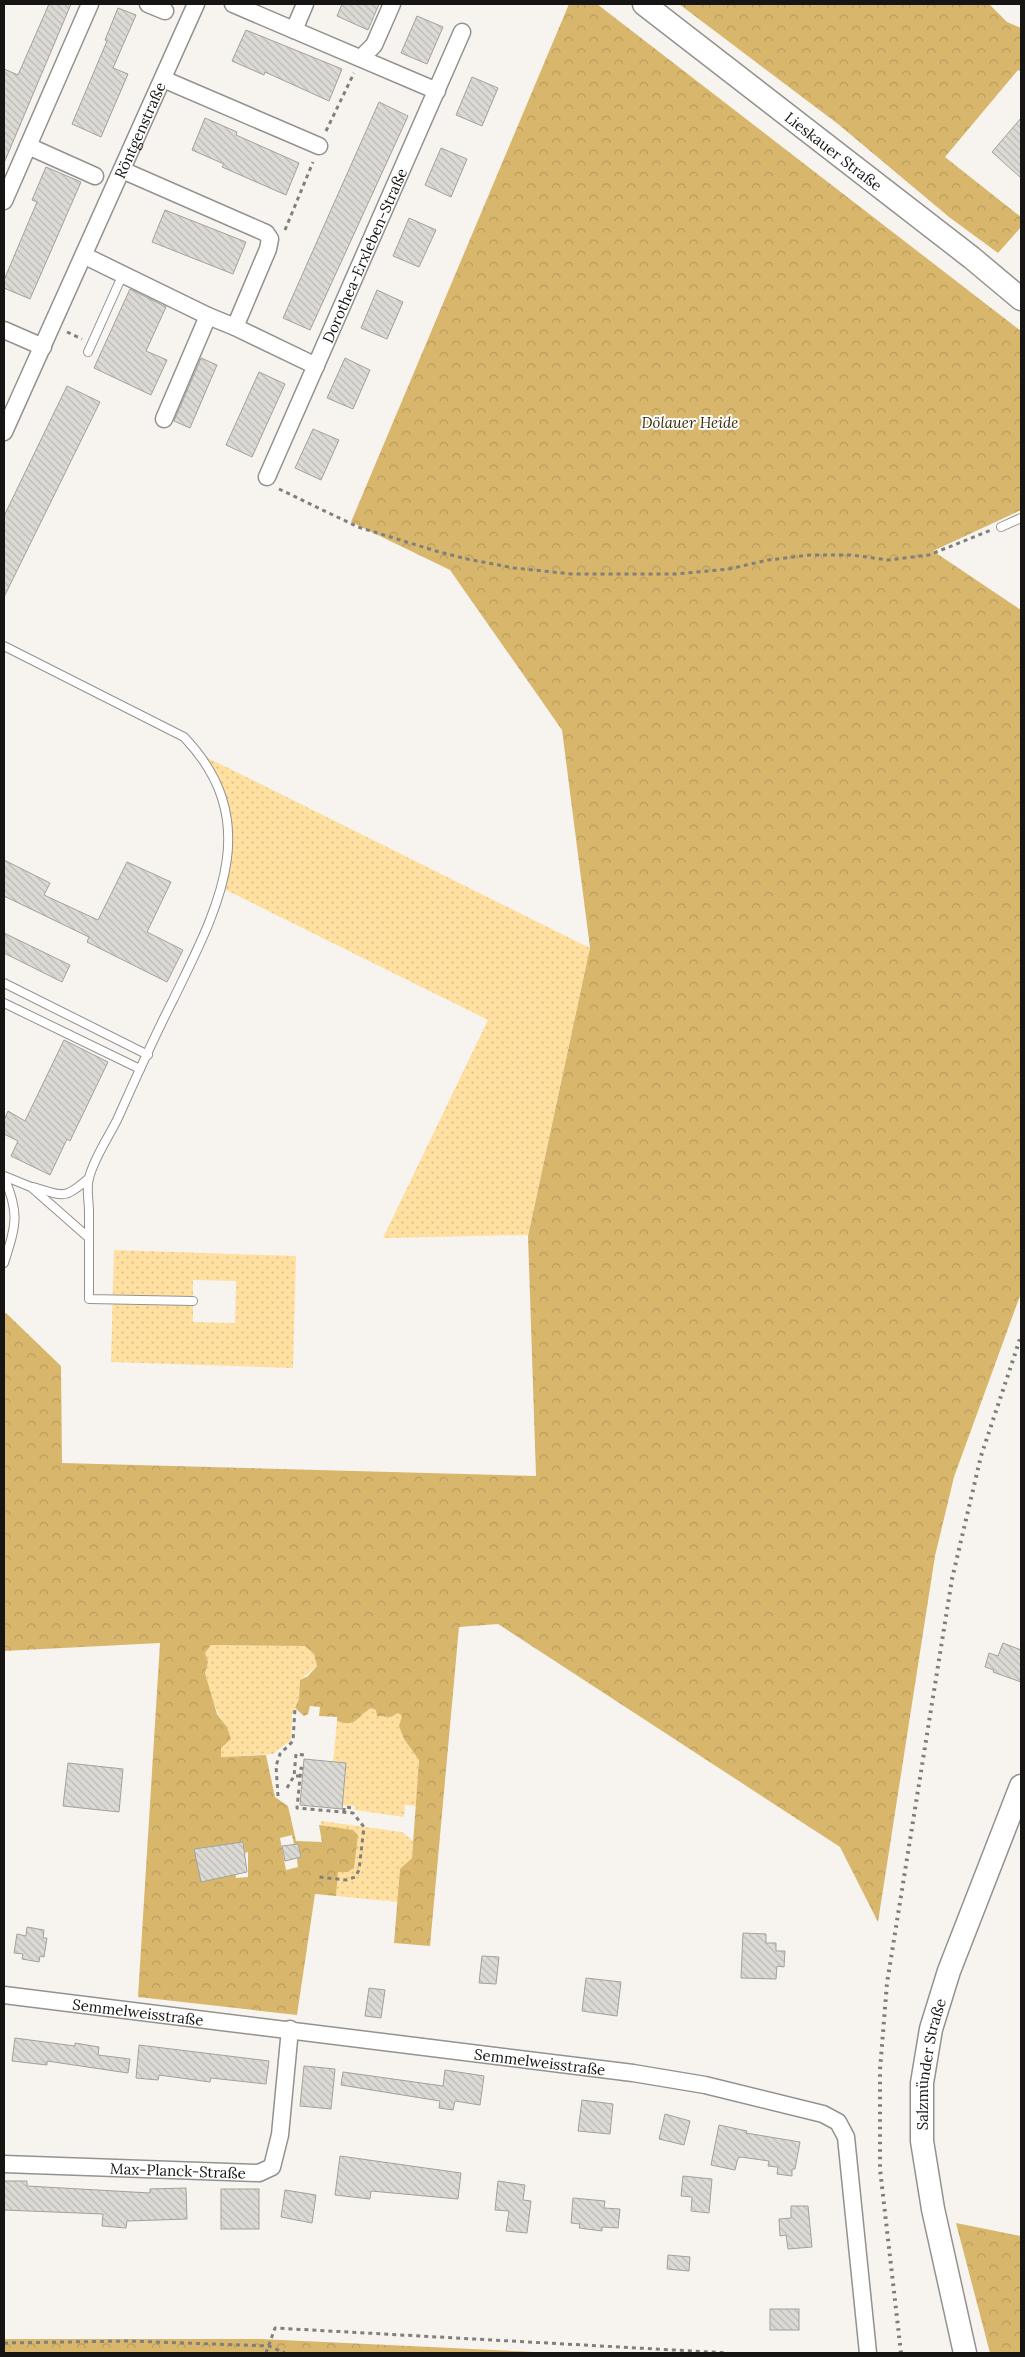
<svg xmlns="http://www.w3.org/2000/svg" width="1025" height="2357" viewBox="0 0 1025 2357" font-family="Lora,serif">
<defs>
<pattern id="grass-dots" width="8" height="8" patternUnits="userSpaceOnUse" patternTransform="scale(1.25)"><rect width="8" height="8" fill="#ffe0a0"/><path d="M2 2h.1M6 6h.1" fill="none" stroke="#dabf89" stroke-width="1.8" stroke-linecap="round"/></pattern>
<pattern id="forest-crowns" width="20" height="18" patternUnits="userSpaceOnUse" patternTransform="scale(1.25)"><rect width="20" height="18" fill="#d8b76d"/><path d="M2 6a3 3 0 1 1 6 0M12 15a3 3 0 1 1 6 0" fill="none" stroke="#b99c5e"/></pattern>
<pattern id="building-back-hatch" width="6" height="6" patternUnits="userSpaceOnUse" patternTransform="scale(1.25)"><rect width="6" height="6" fill="#dcdad5"/><path d="M-1 5l2 2M0 0l6 6M5-1l2 2" fill="none" stroke="#bcbab6"/></pattern>
</defs>
<rect width="100%" height="100%" fill="#f7f4ef"/>
<!-- grass -->
<g fill="url(#grass-dots)" fill-rule="evenodd">
<path d="M200,754L590,948L528,1235L383,1238L488,1020L222,888L227,814Z"/>
<path d="M114,1250L296,1256L293,1368L111,1362ZM193,1280L236,1281L235,1323L193,1322Z"/>
<path d="M211,1645L305,1646L314,1654L317,1666L300,1680L299,1699L292,1714L291,1740L273,1754L221,1757V1748L227,1727C216,1713 210,1694 206,1676C204,1668 208,1663 205,1653Z"/>
<path d="M371,1708L398,1713L402,1716L400,1726L404,1739L419,1759L416,1806L405,1805L404,1817L355,1810V1806L342,1805L333,1762L337,1721C357,1728 356,1717 371,1708Z"/>
<path d="M321,1821L402,1832L413,1841L412,1858L400,1870L398,1902L336,1896L338,1872L352,1871L321,1825Z"/>
</g>
<!-- forest -->
<g fill="url(#forest-crowns)" fill-rule="evenodd">
<path d="M569,4H597L1021,331V510L933,551L1021,610V1293L954,1477L935,1556L878,1922L840,1847L498,1624L459,1627L430,1946L394,1943L400,1869L412,1858L419,1760L404,1739L399,1726L402,1716L398,1713L391,1717L377,1716L376,1710L371,1708C356,1717 357,1728 337,1721V1717L319,1716L320,1707L310,1706L308,1714L304,1716L295,1708L299,1699L300,1680L308,1676L317,1666L314,1654L305,1646L211,1645L205,1653L208,1662L205,1673L217,1714L227,1727L231,1739L221,1748V1757L266,1755L275,1797L288,1806L296,1841L322,1842L319,1825L353,1830L358,1835L354,1868L348,1872H338L336,1896L315,1894L297,2015L138,1997L160,1643L4,1651V1314L6,1313L61,1366L62,1463L536,1476L528,1236L590,948L562,730L450,570L351,522ZM292,1835L294,1844H298L301,1857L297,1858L298,1867L286,1870L280,1838ZM243,1842L245,1853L248,1852V1877L236,1878L232,1844ZM205,1847L213,1879L202,1882L194,1850Z"/>
<path d="M679,4H989L1007,22L1021,28V72L1018,70L945,157L1021,217V227L998,253L949,217L838,124Z"/>
<path d="M956,2223L1021,2236V2353H990Z"/>
<path d="M4,2339H261L557,2353H4Z"/>
</g>
<!-- building -->
<g fill="url(#building-back-hatch)" stroke="#a3a19c">
<path d="M49,4H71L4,163V69L18,75Z"/>
<path d="M342,4H379L368,30L337,16Z"/>
<path d="M118,8L136,15L113,68L128,74L101,137L72,124L107,41L105,40Z"/>
<path d="M417,16L443,27L427,64L401,53Z"/>
<path d="M246,30L342,69L329,101L265,72L264,75L232,61Z"/>
<path d="M472,77L498,88L482,126L456,115Z"/>
<path d="M379,102L408,116L310,330L283,318Z"/>
<path d="M205,118L237,132L236,135L299,163L286,195L222,167L224,164L192,150Z"/>
<path d="M1021,118V178L992,152Z"/>
<path d="M441,148L467,159L451,197L425,185Z"/>
<path d="M46,167L81,182L30,299L4,288V280L37,202L32,200Z"/>
<path d="M165,210L246,242L233,274L152,242Z"/>
<path d="M409,218L436,230L419,267L393,256Z"/>
<path d="M130,289L166,307L146,351L167,360L151,395L94,368Z"/>
<path d="M377,290L403,302L387,339L361,328Z"/>
<path d="M201,358L217,365L190,428L174,421Z"/>
<path d="M345,358L370,370L353,409L327,398Z"/>
<path d="M259,372L285,384L252,457L226,445Z"/>
<path d="M67,386L100,402L4,597V516Z"/>
<path d="M313,429L339,440L321,480L295,468Z"/>
<path d="M4,860L50,883L44,895L98,920L127,862L171,882L147,932L183,950L167,982L87,942L89,937L4,896Z"/>
<path d="M4,933L70,965L62,982L4,953Z"/>
<path d="M64,1040L108,1062L70,1141L67,1139L50,1175L11,1156L18,1141L4,1134V1120L8,1111L25,1121Z"/>
<path d="M1003,1643L1021,1650V1682L993,1672L994,1670L985,1667L989,1653L998,1656Z"/>
<path d="M304,1759L346,1763L342,1809L300,1805Z"/>
<path d="M68,1763L123,1769L119,1812L63,1806Z"/>
<path d="M243,1842L247,1872L201,1882L194,1849Z"/>
<path d="M298,1844L301,1857L285,1861L282,1846Z"/>
<path d="M27,1927L44,1930L43,1938H47L44,1957L40,1956L39,1962L22,1959L23,1954L14,1953L17,1934L26,1936Z"/>
<path d="M743,1933L766,1934V1943H776V1951H785L784,1967L777,1966L776,1979L741,1978Z"/>
<path d="M482,1956L499,1957L496,1984L479,1983Z"/>
<path d="M586,1978L621,1982L617,2016L582,2011Z"/>
<path d="M369,1988L385,1990L381,2018L365,2016Z"/>
<path d="M15,2038L75,2046V2043L99,2047L98,2055L130,2059L128,2073L47,2061V2065L12,2061Z"/>
<path d="M139,2045L269,2061L266,2084L211,2078L210,2082L159,2075L158,2080L136,2078Z"/>
<path d="M304,2066L335,2069L331,2109L300,2106Z"/>
<path d="M445,2070L484,2076L480,2105L455,2101L453,2110L439,2108L440,2101L341,2085L343,2072L443,2086Z"/>
<path d="M582,2100L613,2104L610,2134L578,2131Z"/>
<path d="M665,2114L690,2121L684,2145L659,2139Z"/>
<path d="M719,2125L747,2131L746,2133L800,2142L795,2169H792V2176L777,2174L778,2167L768,2166L769,2161L741,2157L738,2158L735,2170L711,2165Z"/>
<path d="M340,2156L461,2173L458,2199L371,2191L370,2199L335,2195Z"/>
<path d="M683,2176L712,2179L709,2213L691,2211L692,2197L681,2196Z"/>
<path d="M4,2181H27V2186L150,2193V2189L186,2188L187,2219L127,2221L126,2228L102,2226L103,2214L4,2210Z"/>
<path d="M498,2181L525,2185L523,2200L531,2201L527,2233L506,2231L509,2211L495,2210Z"/>
<rect x="221" y="2189" width="38" height="40"/>
<path d="M285,2190L316,2195L312,2223L281,2217Z"/>
<path d="M573,2198L605,2201L604,2208L620,2209L618,2228L602,2227V2231L579,2228L580,2224L571,2223Z"/>
<path d="M791,2206H808L812,2247L788,2249L786,2235L780,2236L779,2219L791,2218Z"/>
<path d="M668,2255L690,2257L689,2271L667,2269Z"/>
<rect x="770" y="2309" width="29" height="21"/>
</g>
<g fill="none" stroke-linecap="round" stroke-linejoin="round">
<!-- lane casing -->
<g stroke="#94928e" stroke-width="10">
<g id="lane">
<path d="M88,352L123,274"/>
<path d="M1001,527L1021,518"/>
<path d="M4,646L184,737C266,823 217,909 173,1000C153,1039 135,1080 117,1120C108,1138 94,1158 89,1178C86,1188 89,1201 89,1212C89,1241 89,1270 89,1299L193,1301"/>
<path d="M4,983L148,1055"/>
<path d="M4,1003L140,1069"/>
<path d="M4,1176L31,1187L89,1238"/>
<path d="M4,1177C20,1214 16,1225 4,1263"/>
<path d="M33,1187C64,1196 64,1200 89,1178"/>
</g>
</g>
<!-- street casing -->
<g stroke="#94928e" stroke-width="19">
<g id="street">
<path d="M148,4L165,11"/>
<path d="M233,4L437,91"/>
<path d="M294,30L305,4"/>
<path d="M361,58L374,45L392,4"/>
<path d="M163,79L319,146"/>
<path d="M28,146L95,176"/>
<path d="M122,170L266,233L270,239L268,249L235,327L316,366"/>
<path d="M4,201L90,4"/>
<path d="M85,256L208,316L235,327"/>
<path d="M4,330L43,347"/>
<path d="M164,419L208,316"/>
<path id="s1" d="M4,432L196,4"/>
<path id="s2" d="M267,477L462,32"/>
<path id="s3" d="M4,1995L633,2073L705,2085L823,2114L838,2122L846,2137L868,2353"/>
<path id="s4" d="M4,2164L259,2173L272,2167L280,2135L290,2029"/>
</g>
</g>
<!-- secondary casing -->
<g stroke="#94928e" stroke-width="25">
<g id="secondary">
<path id="s5" d="M644,4L972,258L1021,299"/>
<path id="s6" d="M965,2353L933,2209L922,2141V2083L931,2029L949,1971L1021,1786"/>
</g>
</g>
<!-- path -->
<g stroke="#817f7b" stroke-width="3" stroke-dasharray="4 4" stroke-linecap="butt">
<path d="M326,131L354,73"/>
<path d="M285,230L313,162"/>
<path d="M67,332L82,339"/>
<path d="M279,489L358,527L436,551L467,559L514,568L572,574H676L729,569L768,560L810,555H852L888,560L929,555L991,530"/>
<path d="M303,1769L301,1768L297,1808L353,1813L364,1827L359,1870L355,1877L346,1880L319,1877"/>
<path d="M300,1776H294L296,1754L304,1755"/>
<path d="M287,1788L294,1776"/>
<path d="M278,1796L276,1766L280,1754L293,1741L295,1708"/>
<path d="M344,1812V1807L355,1808"/>
<path d="M4,2343L128,2341L269,2346L285,2353"/>
<path d="M266,2353L275,2328L728,2353"/>
</g>
<!-- lane -->
<use href="#lane" stroke="#fff" stroke-width="8"/>
<!-- street -->
<use href="#street" stroke="#fff" stroke-width="16"/>
<!-- secondary -->
<use href="#secondary" stroke="#fff" stroke-width="22"/>
<!-- rail -->
<path stroke="#7e7c78" stroke-width="4" stroke-dasharray="2.5 5" stroke-linecap="butt" d="M901,2353L880,2169V2070L887,1983L952,1579L981,1456L1021,1336"/>
</g>
<g text-anchor="middle" dominant-baseline="central" stroke-width="4" stroke-linejoin="round" paint-order="stroke">
<!-- street labels -->
<g font-size="15" fill="#161513" stroke="#fff">
<text stroke="none"><textPath href="#s1" startOffset="331">Röntgenstraße</textPath></text>
<text stroke="none"><textPath href="#s5" startOffset="240">Lieskauer Straße</textPath></text>
<text stroke="none"><textPath href="#s2" startOffset="242">Dorothea-Erxleben-Straße</textPath></text>
<text stroke="none"><textPath href="#s3" startOffset="135">Semmelweisstraße</textPath></text>
<text stroke="none"><textPath href="#s3" startOffset="540">Semmelweisstraße</textPath></text>
<text stroke="none"><textPath href="#s6" startOffset="294">Salzmünder Straße</textPath></text>
<text stroke="none"><textPath href="#s4" startOffset="174">Max-Planck-Straße</textPath></text>
</g>
<!-- park labels -->
<g font-size="15" font-style="italic" fill="#392c0a" stroke="#fff">
<text x="690" y="422">Dölauer Heide</text>
</g>
</g>
<!-- border -->
<rect width="1025" height="2357" fill="none" stroke="#161513" stroke-width="10"/>
</svg>
